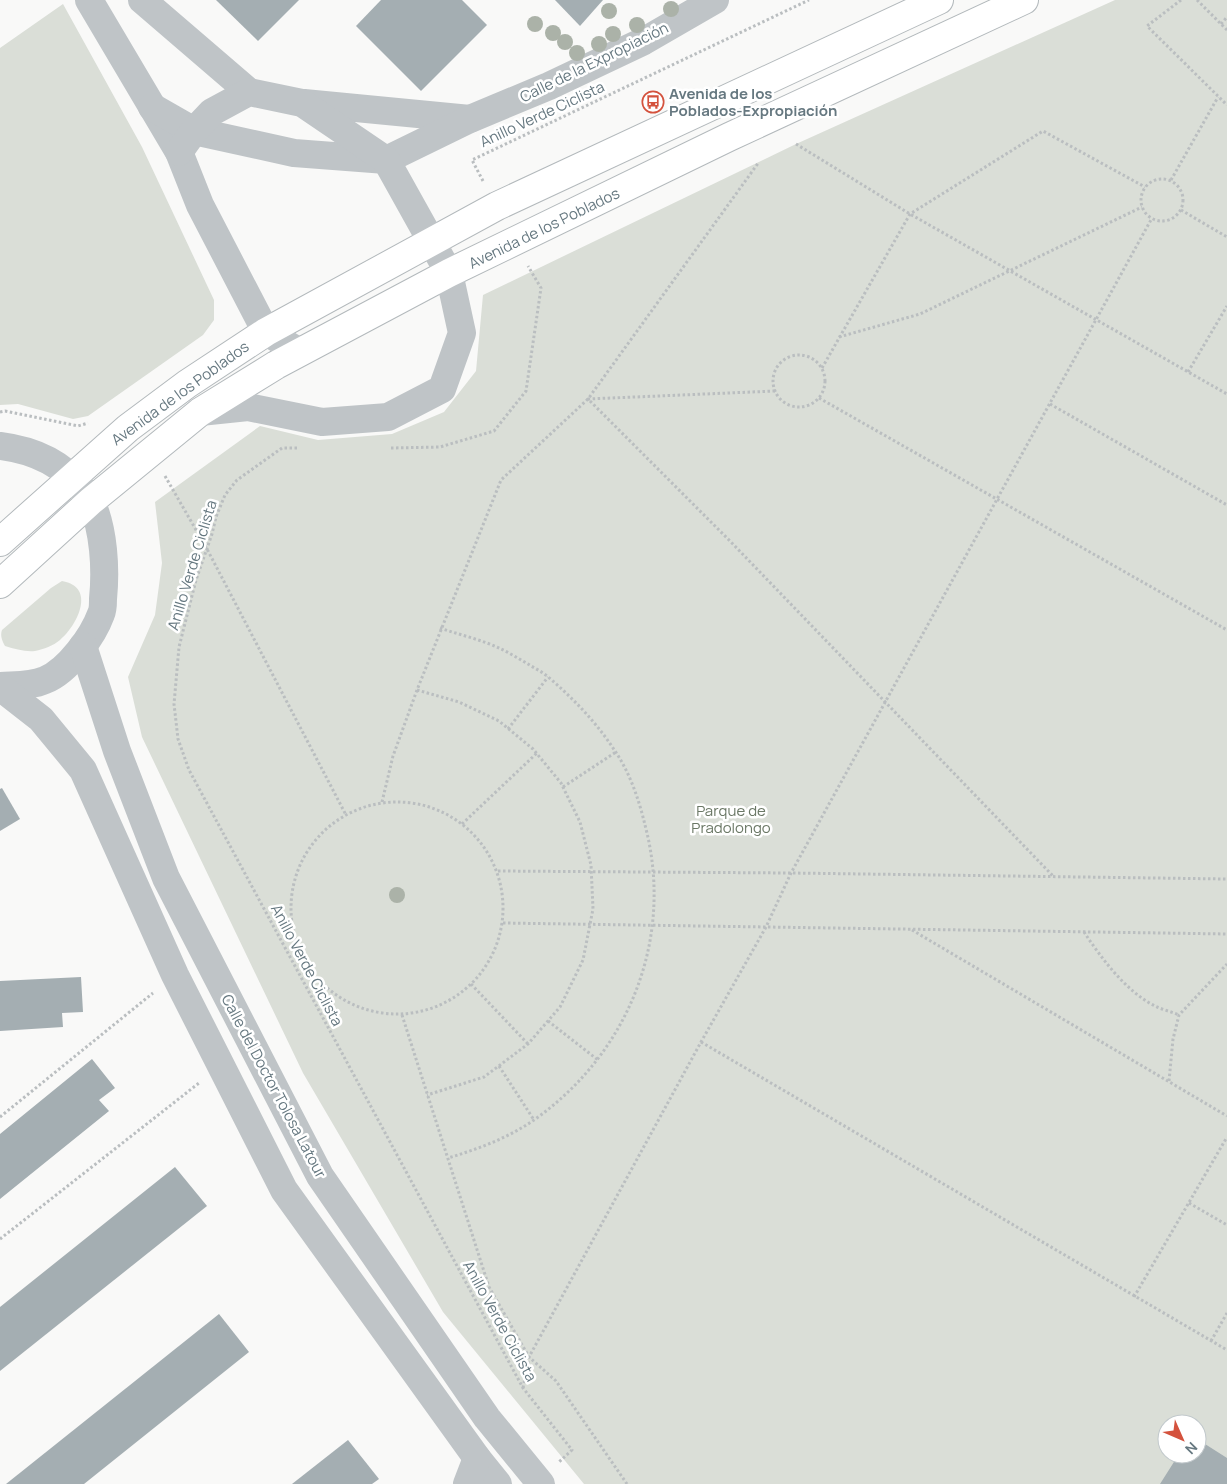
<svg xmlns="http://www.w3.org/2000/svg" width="1227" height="1484" viewBox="0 0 1227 1484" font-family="Manrope,sans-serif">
<rect width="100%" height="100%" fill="#f9f9f8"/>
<!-- green -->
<g fill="#daded7" fill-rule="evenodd">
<path d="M1115,0H1227V1484H584L443,1312L303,1073L142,737L128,677L155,615L162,563L155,502L260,426L318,440L392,434L444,412L476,371L483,295L796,144ZM1167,1424H1197V1454H1167Z"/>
<path d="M63,4L142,147L214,300V320L203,335L88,416L73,419L18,404L0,405V48Z"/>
<path d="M62,581C97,587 77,626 60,640C53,646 44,649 35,651C25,652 15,649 5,646C2,641 0,635 2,630L51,588Z"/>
</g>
<!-- building -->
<g fill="#a4aeb2">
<path d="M216,0H299L258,41Z"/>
<path d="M381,0H462L487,25L421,91L356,26Z"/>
<path d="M555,0H603L580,26Z"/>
<path d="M2,788L20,819L0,831V789Z"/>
<path d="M81,977L83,1012L62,1013L63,1027L0,1031V981Z"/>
<path d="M92,1059L115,1088L99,1100L109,1111L0,1199V1134Z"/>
<path d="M175,1167L207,1206L0,1371V1307Z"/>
<path d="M219,1314L249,1352L84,1484H6Z"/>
<path d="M348,1440L379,1479L372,1484H292Z"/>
<path d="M1205,1444L1227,1458V1484H1160L1179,1454H1197V1452L1199,1453Z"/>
</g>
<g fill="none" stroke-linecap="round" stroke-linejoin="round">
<!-- major casing -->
<g stroke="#b3b9bc" stroke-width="30">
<g id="major">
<path d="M0,542L128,428L187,384L266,332L497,206L939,0"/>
<path d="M0,584L91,501L200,412L276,365L449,273L729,137L1024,0"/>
</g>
</g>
<!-- path -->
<g stroke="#babec0" stroke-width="3" stroke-dasharray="2.5 2.5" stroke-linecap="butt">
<path d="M1181,0L1147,26L1227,105"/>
<path d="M1197,0L1227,30"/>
<path d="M1221,24L1227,17"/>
<path d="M796,144L910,214L1227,394"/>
<circle cx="1162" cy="200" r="21"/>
<path d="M1171,180L1218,97"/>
<path d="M483,181L472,160L809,0"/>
<path d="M1181,210L1227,237"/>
<path d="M839,337L920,314L1142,207"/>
<circle cx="799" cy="381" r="26"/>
<path d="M822,368L910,214L1043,131L1145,187"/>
<path d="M1188,372L1227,306"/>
<path d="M775,391L588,399L729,540L1053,876"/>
<path d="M819,398L1227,630"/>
<path d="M1050,404L1227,505"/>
<path d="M0,412L5,411L78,426L88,423"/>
<path d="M297,448H282L237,480L225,495L216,517L212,534L196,580L179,647L174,704L178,739L189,770L523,1388L572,1450L559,1462"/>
<path d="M391,448L440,447L494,431L526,391L541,288L528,266"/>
<path d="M165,476L207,549L346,815"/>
<path d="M440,628C460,635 483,640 501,649C510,653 519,659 528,664C534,668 541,671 547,676C573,698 597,723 615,751C630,773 639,800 645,825C675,938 629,1053 534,1120C508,1138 478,1149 448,1158"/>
<path d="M417,690L459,702L499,721L533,749L561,783L580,822L591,865L593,909L583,960L560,1007L528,1044L484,1077L427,1095"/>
<path d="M508,729L548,677"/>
<path d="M563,787L616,752"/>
<circle cx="397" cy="908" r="106"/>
<path d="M382,802L393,756L417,690L501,480L588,399L759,162"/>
<path d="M462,824L537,753"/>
<path d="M498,871L791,873L1227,879"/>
<path d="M503,923L1227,934"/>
<path d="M912,930L1227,1116"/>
<path d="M1084,932C1102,959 1127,993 1157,1007C1164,1010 1172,1012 1179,1015"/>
<path d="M471,984L528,1044"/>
<path d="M402,1015L489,1287L529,1357L556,1381L627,1484"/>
<path d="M548,1021L598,1060"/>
<path d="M701,1042L1227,1350"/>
<path d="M499,1066L534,1120"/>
<path d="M1169,1081L1173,1039L1179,1015L1227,964"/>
<path d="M0,1117L153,993"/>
<path d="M1189,1203L1227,1225"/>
<path d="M0,1239L199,1083"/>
<path d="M1134,1297L1227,1137"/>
<path d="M1211,1341L1227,1313"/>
<path d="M523,1388L529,1357L701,1042L766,927L791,873L1152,218"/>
</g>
<!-- minor -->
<g stroke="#bfc4c7" stroke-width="28">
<path d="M89,0L179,152L200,205L266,332L300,352"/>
<path d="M142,0L249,92"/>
<path d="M304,103L470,119"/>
<path d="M152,107L194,131L294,153L386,160L470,119L549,86L644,41L715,0"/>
<path d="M179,152L194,131L212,112L249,92L302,103L386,160L449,273L462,333L442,389L388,417L322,422L248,407L200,412"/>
<path d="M0,446C32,450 62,463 82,489C85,493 89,497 91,501C104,530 106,569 103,599C103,604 103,610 101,614C93,636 68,671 45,680C32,686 15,685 0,686"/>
<path d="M83,646L117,751L166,878L320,1176L487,1418L541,1484"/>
<path d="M0,687L41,719L83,770L175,975L284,1190L477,1458L498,1484"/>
<path d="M467,1484L477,1458"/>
</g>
<!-- major -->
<use href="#major" stroke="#fff" stroke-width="28"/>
</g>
<!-- trees -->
<g fill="#abb2a8">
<circle cx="671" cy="9" r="8"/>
<circle cx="609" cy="11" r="8"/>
<circle cx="535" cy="24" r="8"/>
<circle cx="637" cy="25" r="8"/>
<circle cx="553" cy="33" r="8"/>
<circle cx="613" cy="34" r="8"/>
<circle cx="565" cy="42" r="8"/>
<circle cx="599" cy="44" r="8"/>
<circle cx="577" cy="53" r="8"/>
<circle cx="397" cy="895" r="8"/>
</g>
<!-- icons -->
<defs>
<g id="bus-ring" transform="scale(1.125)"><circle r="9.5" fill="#fff" stroke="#d4523d" stroke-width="1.5"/><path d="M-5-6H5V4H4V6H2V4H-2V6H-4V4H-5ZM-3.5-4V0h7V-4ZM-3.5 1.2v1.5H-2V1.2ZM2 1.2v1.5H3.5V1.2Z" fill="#d4523d"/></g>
</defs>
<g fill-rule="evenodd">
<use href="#bus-ring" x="653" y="102"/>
</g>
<g text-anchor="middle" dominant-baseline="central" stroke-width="5" stroke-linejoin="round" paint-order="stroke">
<!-- street labels -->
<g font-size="15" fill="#667880" stroke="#fff">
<text transform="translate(594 62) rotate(-26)">Calle de la Expropiación</text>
<text transform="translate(542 114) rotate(-25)">Anillo Verde Ciclista</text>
<text transform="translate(544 228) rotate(-26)">Avenida de los Poblados</text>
<text transform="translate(180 393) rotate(-36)">Avenida de los Poblados</text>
<text transform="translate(192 565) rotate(-73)">Anillo Verde Ciclista</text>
<text transform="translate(307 965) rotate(62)">Anillo Verde Ciclista</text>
<text transform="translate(274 1086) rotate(62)">Calle del Doctor Tolosa Latour</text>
<text transform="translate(500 1321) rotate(61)">Anillo Verde Ciclista</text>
</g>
<!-- poi labels -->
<g font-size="15" font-weight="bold" fill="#667880" stroke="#fff" text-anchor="start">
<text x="669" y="93">Avenida de los<tspan x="669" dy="17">Poblados-Expropiación</tspan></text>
</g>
<!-- park labels -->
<g font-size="15" fill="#6b7866" stroke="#fff">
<text x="731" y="810">Parque de<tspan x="731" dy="17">Pradolongo</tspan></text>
</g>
</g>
<!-- north arrow -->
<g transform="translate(1182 1439) rotate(135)"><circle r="24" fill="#ffffff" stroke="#c2c9cc"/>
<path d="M0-4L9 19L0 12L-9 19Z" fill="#d4523d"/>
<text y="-8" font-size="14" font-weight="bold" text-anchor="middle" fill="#667880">N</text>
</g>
</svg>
